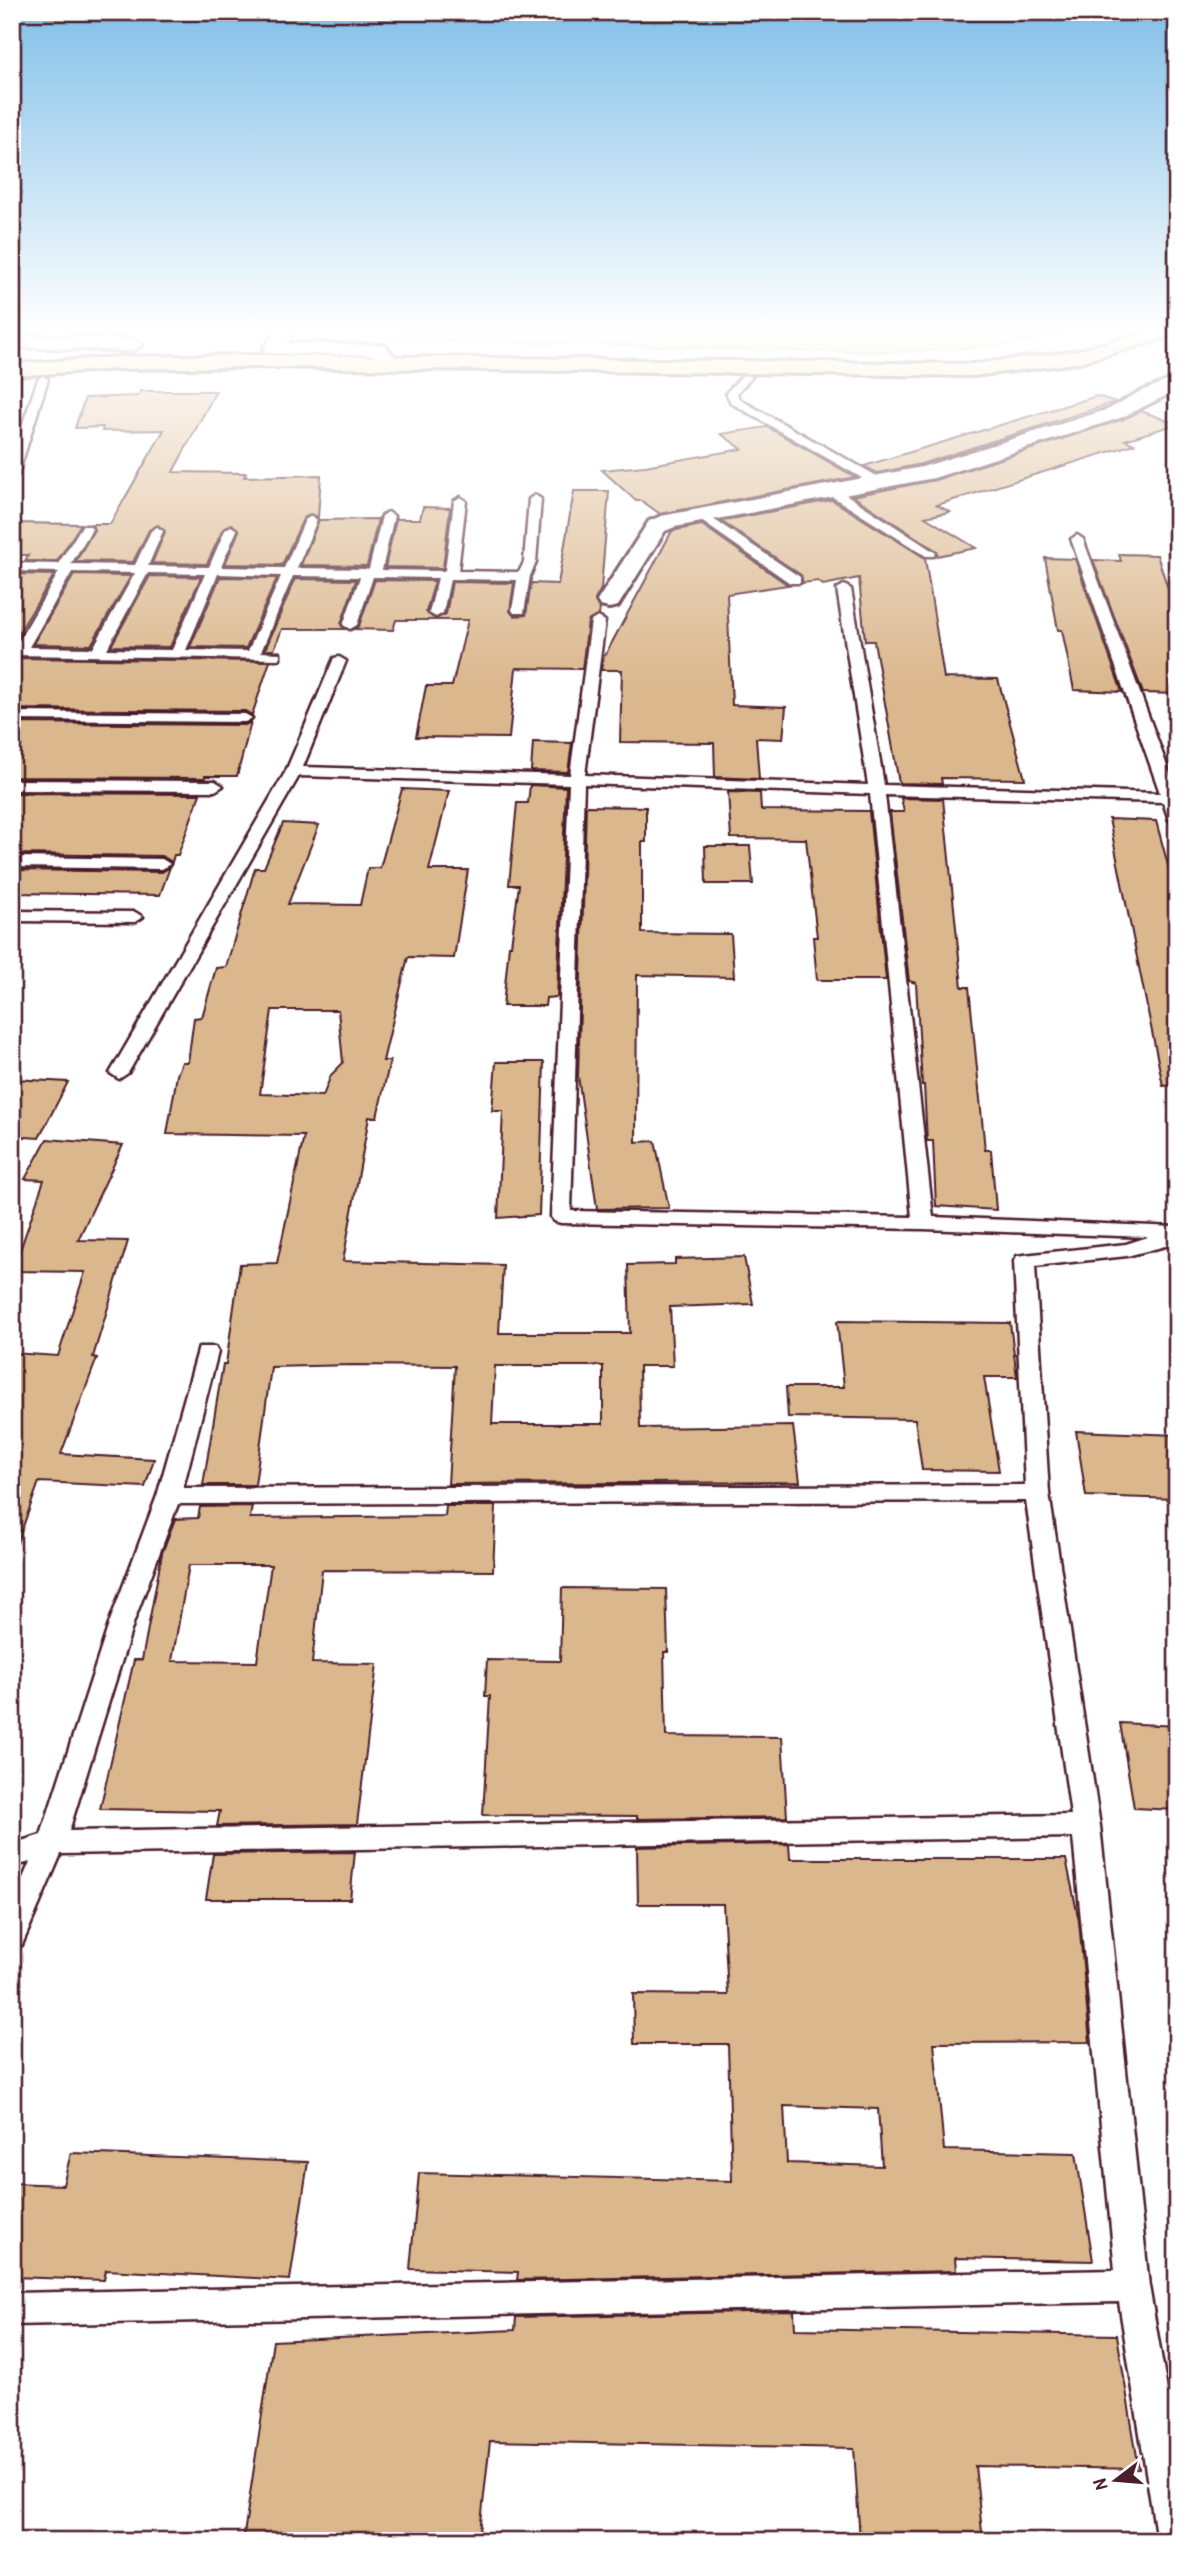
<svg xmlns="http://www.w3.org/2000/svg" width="1189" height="2553" viewBox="0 0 1189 2553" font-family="'Patrick Hand',sans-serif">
<rect width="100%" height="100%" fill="#fff"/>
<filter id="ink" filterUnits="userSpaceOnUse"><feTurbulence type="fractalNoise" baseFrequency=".0143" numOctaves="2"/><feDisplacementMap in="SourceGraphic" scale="14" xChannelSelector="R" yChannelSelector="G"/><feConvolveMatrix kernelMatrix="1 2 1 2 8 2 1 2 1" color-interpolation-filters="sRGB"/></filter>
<g filter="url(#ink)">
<!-- green -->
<path fill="#c3d88d" stroke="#867c5c" stroke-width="2" d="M400,329H1082C970,360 824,352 707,348C603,344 499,341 394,341Z"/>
<!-- building -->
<g fill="#dbb78d" stroke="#4a1f2b" stroke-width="2" fill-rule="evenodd">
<path d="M140,391H216L173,472L246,473L244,477L321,475L318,517L310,514L303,519L282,565L225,564L239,531L232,524L223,529L207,564L152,563L165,532L158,525L149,530L133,562L76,561L94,530L92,524H110L164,430L102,431L103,427L75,428L85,398L138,396Z"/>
<path d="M1097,396L1116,402L921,464L877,473L864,466Z"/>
<path d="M1141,411L1177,424L1125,440L1134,444L937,505L950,512L925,517L976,548L937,556V551L853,496L935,480L1124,419Z"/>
<path d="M767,427L855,477L660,514L642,501H636L602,470L645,466L742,449L721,434Z"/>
<path d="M574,491H609L601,589L595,600L600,609L599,615L588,621L582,669L516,668L509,738L416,737L426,686H452L468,620H396L393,630L355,629L359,626L375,580L435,581L426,612L435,619L446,614L452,582L514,583L510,611L514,616L526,615L531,583L558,584Z"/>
<path d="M832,500L925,558L944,678L998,679L1025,779L941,778L942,784L899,783L874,641H865L859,578L823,585L818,581L803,583L801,575L721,521Z"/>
<path d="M423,507L450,508L443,568L385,567L396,519H420Z"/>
<path d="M378,519L367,566L301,565L319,520Z"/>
<path d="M12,523L81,524L57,561H25L28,555H12Z"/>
<path d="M702,525L788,585L727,594L732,705L786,707L783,739L756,738L759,779L715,777L714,743L620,742L622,670H601L603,659L672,531Z"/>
<path d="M1119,554L1157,555L1177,616V694L1143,693L1093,560L1121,561Z"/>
<path d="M1045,558L1075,559L1122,692L1074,690L1062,630H1058Z"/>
<path d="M18,574L54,575L12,644V586Z"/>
<path d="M74,575L131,576L91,645L33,644Z"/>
<path d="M150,576L201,577L170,647L111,646Z"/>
<path d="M220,577L277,578L246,648L190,647Z"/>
<path d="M295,579L356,580L341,624L345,629H282L274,650H265Z"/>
<path d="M12,658L270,661L252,715L245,711L12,709Z"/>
<path d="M251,722L237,776H205V778L12,777V723L245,725Z"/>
<path d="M533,742L572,743L568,772L531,771Z"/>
<path d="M530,785L566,787L557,997L546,998L545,1006H503L509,945H511L519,885H509L517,803H528Z"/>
<path d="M402,789L449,791L429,870H468L454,958L408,957L383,1061H390L377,1117H369L343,1261L503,1265L499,1333H630L628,1265L675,1264V1259L744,1257L753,1304L670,1307L673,1366H639L640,1428L793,1426L800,1482L448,1484L455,1366L352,1365L271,1367L255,1485H203L223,1364H226L240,1264L277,1263L304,1136L167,1134L177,1075L182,1062H188L194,1018L202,1017L216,968L226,967L255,868H264L283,823L319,825L288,904L360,905L368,868H380ZM272,1010H338L343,1063L331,1075L323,1096L260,1094ZM495,1366H603V1424H492Z"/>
<path d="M728,792L760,793L761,810L869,811L886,980H817L813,937H817L806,839L731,838Z"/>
<path d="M12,793L200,794L178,855H174L172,862L162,856L12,854Z"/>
<path d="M901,798L943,799L962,987H969L985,1150H991L996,1210L936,1206L933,1141H927L924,1085H922L916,983L909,981L890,812H904Z"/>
<path d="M586,806L646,807V842H642V933L731,934L734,977L637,975L636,1142L655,1141L669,1208L597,1209L578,1076Z"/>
<path d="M1109,819L1156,821L1168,865L1177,902V1085L1163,1086Z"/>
<path d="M705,846H750L753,884H706Z"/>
<path d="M170,867L160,895L12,893V870L162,872Z"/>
<path d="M496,1062H544L539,1215L498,1218L503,1111H492Z"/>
<path d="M12,1079L68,1082L39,1138L12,1136Z"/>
<path d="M47,1139L123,1145L78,1240L128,1241L93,1357L97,1358L61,1454L154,1459L145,1487L39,1482L16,1546L12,1545V1353L58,1356L85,1272L13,1271L44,1180L25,1179Z"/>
<path d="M837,1321L1010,1323L1017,1377H984L999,1471L922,1470L915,1419L788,1417L786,1387H844Z"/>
<path d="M1076,1431L1177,1435V1499L1086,1496Z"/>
<path d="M252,1506L250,1518L445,1516L446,1506H496L493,1571L322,1570L312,1663L377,1664L357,1824L217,1826L220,1811L100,1809L134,1660H142L162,1553L175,1519L198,1518L200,1507ZM189,1565H271L257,1662L172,1661Z"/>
<path d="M562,1588L666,1589L668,1652H664L666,1736L782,1737L787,1817L637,1819V1816L483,1815L490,1696H485L487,1660L560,1661Z"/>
<path d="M1120,1723L1177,1726V1810L1134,1808Z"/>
<path d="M789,1844L790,1859H1066L1079,1921L1090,2042L934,2043L944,2150L1076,2153L1093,2261L955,2258L956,2271L517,2280L518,2272L410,2269L419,2173L732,2181L728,2044H634L633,1994L728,1995L723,1904H638L637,1847ZM784,2106L878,2109L882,2166L787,2163Z"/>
<path d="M355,1852L350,1899H206L213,1854Z"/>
<path d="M71,2153L308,2162L290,2280L106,2270L104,2280L12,2277V2183L63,2185Z"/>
<path d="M794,2311L795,2329L1117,2335L1139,2469L975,2466L983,2541H860L854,2448L490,2441L479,2541H243L273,2341L515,2330L516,2317Z"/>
</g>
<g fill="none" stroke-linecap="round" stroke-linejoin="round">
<!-- service casing -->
<g stroke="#4a1f2b" stroke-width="5">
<g id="service">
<path d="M743,375L752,377L737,393L739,399L884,480V486H876L731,403L726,393Z"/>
<path d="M43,376L48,379L18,475L12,478V456L38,379Z"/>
<path d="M832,487L836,488L936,553L934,556H926L828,494L826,491Z"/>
<path d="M535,495L541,499L536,562L530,576L524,613H514L512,610L517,580L450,579L443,613L436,617L429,613L438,578L373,577L357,625L350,629L343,625L360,577L293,576L261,652L280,653V659L12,655V647H15L59,572L12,571V563L58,564L82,526H90L92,529L71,564L135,565L151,531L157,527L163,531L148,566L209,567L225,530L231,526L237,530L221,567L284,568L305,520L311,516L317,520L297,568L369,569L382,516L388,512L394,516L382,570L443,571L445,570L454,501L460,497L466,501L458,571L519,572L524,562L529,499ZM72,572L135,573L93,648L29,647ZM148,573L205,574L172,650L107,649ZM218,574L281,576L248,651L186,650Z"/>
<path d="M701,511L800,577V583H790L697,518V512Z"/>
<path d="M1077,535L1083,539L1177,793V825L1169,820L1163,802L885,795L933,1217L1177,1227V1243L1127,1256L1035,1266L1049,1493L1100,1826L1149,2286L1177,2447V2541H1157L1119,2302L12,2325V2293L1115,2270L1073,1837L61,1854L22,1945L12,1948V1903L30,1862L12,1867V1844L41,1835L110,1621L157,1496L199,1347H215L218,1352L183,1488L1025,1485L1014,1261L1017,1256L1024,1255L1126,1244L1148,1237L923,1229L561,1223L554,1221L551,1217L569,784L299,776L128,1073L119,1079L110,1073L286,771L334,658L339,657L346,661L303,767L570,775L591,621L598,617L605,621L585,775L868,785L837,589L844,585L851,589L884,785L1160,793L1071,539ZM584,784L870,794L912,1217L571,1211ZM1026,1501L1071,1815L69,1831L134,1621L178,1504Z"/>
<path d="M12,712L245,714L252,718L245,722L12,720Z"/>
<path d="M12,780L215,781L223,786L215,791L12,790Z"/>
<path d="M12,857L162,859L170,864L162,869L12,867Z"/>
<path d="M12,911L135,912L143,917L135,922L12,921Z"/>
</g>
</g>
<!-- minor casing -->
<g stroke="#4a1f2b" stroke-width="6">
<g id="minor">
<path d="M277,329H296L286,343L385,345L398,361L388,367L381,365L373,355L265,353L263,349Z"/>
<path d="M12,335L133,339L142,345L133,351L12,347Z"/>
<path d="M1177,377V390L1123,417L934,478L675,527L665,531L618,606L609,608L600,606L597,601L649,521L661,516L922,467L1109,409L1137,393Z"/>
</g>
</g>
<!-- primary casing -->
<g stroke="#4a1f2b" stroke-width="6">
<path id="primary" d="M1157,329H1177V335L1076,363L974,376L254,367L119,369L12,376V364L119,357L254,355L974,364L1076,351Z"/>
</g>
<!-- service -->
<use href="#service" fill="#fff" fill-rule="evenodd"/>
<!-- minor -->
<use href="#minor" fill="#fff" fill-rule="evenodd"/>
<!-- primary -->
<use href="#primary" fill="#f9deab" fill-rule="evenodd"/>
</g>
</g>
<!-- sky -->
<linearGradient id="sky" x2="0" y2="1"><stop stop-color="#81bfe8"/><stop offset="0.48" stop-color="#fff"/><stop offset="1" stop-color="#fff" stop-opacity="0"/></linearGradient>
<rect width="1189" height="687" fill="url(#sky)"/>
<!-- margin -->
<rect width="1189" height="2553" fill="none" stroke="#fff" stroke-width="42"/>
<rect x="21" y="21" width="1147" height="2511" fill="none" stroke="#4a1f2b" stroke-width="2.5" filter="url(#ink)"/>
<!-- north arrow -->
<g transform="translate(1116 2480) rotate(254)" stroke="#ffffff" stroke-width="5" paint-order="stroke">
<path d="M0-5L12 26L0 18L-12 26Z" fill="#4a1f2b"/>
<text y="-10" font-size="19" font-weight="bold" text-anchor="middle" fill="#4a1f2b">N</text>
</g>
</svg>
